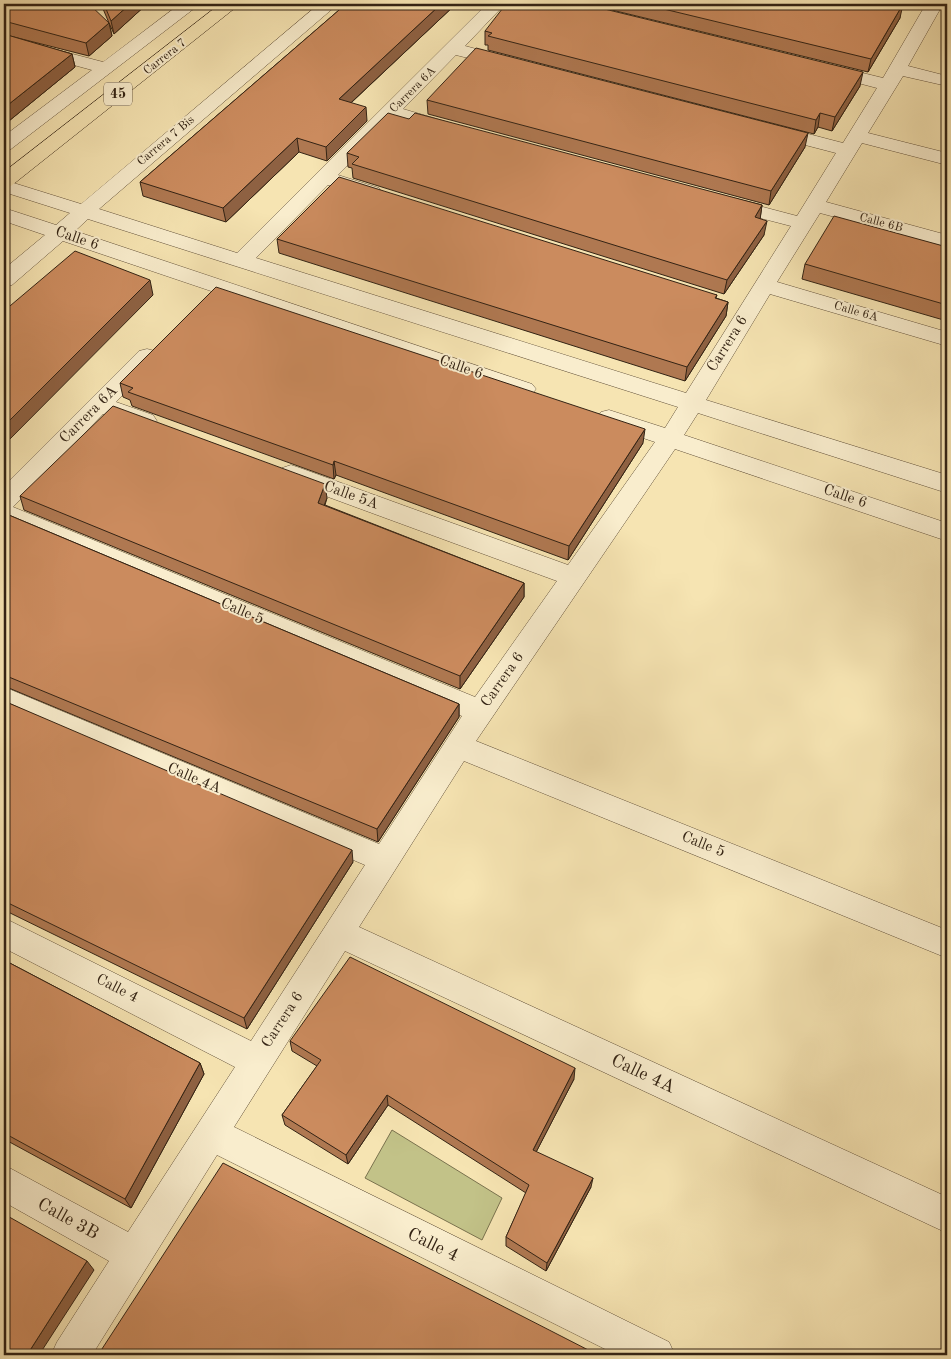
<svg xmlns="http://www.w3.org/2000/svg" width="951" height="1359" viewBox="0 0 951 1359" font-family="'Old Standard TT',serif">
<rect width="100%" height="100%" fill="#f6e4b2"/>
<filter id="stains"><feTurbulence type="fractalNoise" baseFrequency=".004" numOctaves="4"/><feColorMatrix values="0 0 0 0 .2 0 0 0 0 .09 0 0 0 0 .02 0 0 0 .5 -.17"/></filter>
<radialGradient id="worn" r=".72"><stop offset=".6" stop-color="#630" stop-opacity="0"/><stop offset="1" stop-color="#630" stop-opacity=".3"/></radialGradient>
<!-- green -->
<path fill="#c2c288" stroke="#7a724e" d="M392,1130L502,1198L482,1240L365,1178Z"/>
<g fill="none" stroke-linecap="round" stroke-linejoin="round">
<!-- minor casing -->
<g stroke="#64533c" stroke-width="1">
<g id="minor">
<path d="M180,4H200L11,149L4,151V136L92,70L4,46V36L103,62Z"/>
<path d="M319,4H338L99,209L237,253L487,4H505L465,46L514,59L517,63L514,67L508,68L456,55L403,109L454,124L457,128L454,132L447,134L394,119L338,175L379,188L382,192L379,196L372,198L328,185L256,258L686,393L791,226L718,207L715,203L718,199L725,197L797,216L836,153L763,134L760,130L763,126L770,124L843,143L877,88L820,73L817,69L820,65L826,64L883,78L926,4H943L908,66L947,76V86L903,76L868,133L947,153V165L862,143L826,202L947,235V247L820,213L777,282L947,332V346L770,294L706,400L947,475V493L698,413L684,435L947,523V541L675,449L476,741L947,930V958L464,761L359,927L947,1197V1233L345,951L234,1127L669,1342L675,1355H617L217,1155L92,1355H51L57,1342L109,1261L4,1202V1165L128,1232L235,1067L4,948V918L251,1041L365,865L4,710V687L379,844L462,716L4,523V486L139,351L147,349L155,351L158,356L155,361L116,402L153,415L157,421L153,427L145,429L103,414L13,507L475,697L557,581L282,480L279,474L282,468L291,465L300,468L568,565L655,442L601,424L597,418L601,412L609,410L665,428L678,407L88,219L75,231L532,384L536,389L532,394L524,397L516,394L63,241L12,285L4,287V269L45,235L4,221V208L56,225L70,213L4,192V180L81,204Z"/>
</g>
</g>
<!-- major casing -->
<g stroke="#332314" stroke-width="1">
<path id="major" d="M220,4H240L11,186L4,188V172Z"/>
</g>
<!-- minor -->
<use href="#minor" fill="#f9edcd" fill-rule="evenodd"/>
<!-- major -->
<use href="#major" fill="#f6e4b2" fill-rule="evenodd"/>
</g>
<!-- wall -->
<g fill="#af7851" stroke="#332314">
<path d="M4,4L109,23L101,4H147L114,34L109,23L112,36L89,56L6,35L72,54L75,67L4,125Z"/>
<path d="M346,4H456L351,103L367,121L327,161L299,152L226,222L143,196L140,182Z"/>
<path d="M587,4H899L900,18L868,72Z"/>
<path d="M485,31L860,86L832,131L818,127L814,134L488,50V45H485Z"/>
<path d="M427,100L805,147L769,205L428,114Z"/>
<path d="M409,119L762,205L760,219L764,235L724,294L353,178L352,168L348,167L347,153Z"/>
<path d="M277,239L717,295L716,298L728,302L726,316L685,381L279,253Z"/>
<path d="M947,247V321L802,279L805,264Z"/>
<path d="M120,383L643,443L568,560L336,475L334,479L132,406L130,400L123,397Z"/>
<path d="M20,496L327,498L325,505L524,583V597L460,689L24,510Z"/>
<path d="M4,513L459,704V717L378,842L4,686Z"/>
<path d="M4,701L353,862L247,1029L4,910Z"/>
<path d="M4,960L200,1063L204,1074L131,1208L4,1139Z"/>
<path d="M290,1041L574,1079L536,1152L591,1187L546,1271L506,1246V1237L526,1193L388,1105L348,1164L285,1125L282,1115L317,1066L292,1051Z"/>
</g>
<!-- shaded-wall -->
<g fill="#8e6142" stroke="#332314">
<path d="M130,4H147L114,34L111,21Z"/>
<path d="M441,4H456L340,113L339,99Z"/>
<path d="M903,4L900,18L868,72L871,59Z"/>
<path d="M109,23L112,36L89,56L86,43Z"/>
<path d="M72,54L75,67L4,125V108Z"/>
<path d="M863,72L860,86L832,131L835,117Z"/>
<path d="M366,107L367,121L327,161L326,147Z"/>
<path d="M820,113L818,127L814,134L816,120Z"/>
<path d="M808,133L805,147L769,205L771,191Z"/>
<path d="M297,138L299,152L226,222L223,208Z"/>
<path d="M762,205L760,220L755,217Z"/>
<path d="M767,221L764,235L724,294L727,280Z"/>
<path d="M150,280L153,295L4,445V426Z"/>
<path d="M728,302L726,316L685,381L687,367Z"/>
<path d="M645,429L643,443L568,560L569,546Z"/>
<path d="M334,461L336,475L334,479L333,465Z"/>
<path d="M325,484L327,498L320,516L318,503Z"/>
<path d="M524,583V597L460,689V676Z"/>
<path d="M459,704V717L378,842L377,829Z"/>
<path d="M352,850L353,862L247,1029L244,1018Z"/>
<path d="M200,1063L204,1074L131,1208L125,1199Z"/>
<path d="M575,1068L574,1079L532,1160L533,1150Z"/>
<path d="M387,1095L388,1105L348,1164L346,1155Z"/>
<path d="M593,1178L591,1187L546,1271L547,1263Z"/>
<path d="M87,1261L94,1270L39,1355H27Z"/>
</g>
<!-- building -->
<g fill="#cb8b5e" stroke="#332314">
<path d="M4,4H89L109,23L86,43L4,21Z"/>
<path d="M104,4H130L111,21Z"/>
<path d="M346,4H441L339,99L366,107L326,147L297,138L223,208L140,182Z"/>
<path d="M506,4H584L863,72L835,117L820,113L816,120L488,36L492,33L485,31Z"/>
<path d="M643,4H903L871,59Z"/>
<path d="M4,34L72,54L4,108Z"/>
<path d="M476,48L808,133L771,191L427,100Z"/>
<path d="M388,113L409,119L415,113L762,205L755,217L767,221L727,280L352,164L359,157L347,153Z"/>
<path d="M339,177L717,295L715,298L728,302L687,367L277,239Z"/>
<path d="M834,216L947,247V305L805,264Z"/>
<path d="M75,251L150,280L4,426V311Z"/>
<path d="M216,287L645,429L569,546L334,461L333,465L128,392L133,388L120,383Z"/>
<path d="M113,406L325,484L318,503L524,583L460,676L20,496Z"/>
<path d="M4,513L459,704L377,829L4,675Z"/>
<path d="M4,701L352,850L244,1018L4,901Z"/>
<path d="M350,957L575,1068L533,1150L593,1178L547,1263L506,1237L529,1185L387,1095L346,1155L282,1115L321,1060L290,1041Z"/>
<path d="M4,960L200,1063L125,1199L4,1133Z"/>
<path d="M223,1163L598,1355H98Z"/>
<path d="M4,1214L87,1261L27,1355H4Z"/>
</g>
<g text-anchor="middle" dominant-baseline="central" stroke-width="4" stroke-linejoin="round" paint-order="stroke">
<!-- far-street labels -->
<g font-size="12" fill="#332314" stroke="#f9edcd">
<text transform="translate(165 57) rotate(-38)">Carrera 7</text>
<text transform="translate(413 90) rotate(-45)">Carrera 6A</text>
<text transform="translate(166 141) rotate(-40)">Carrera 7 Bis</text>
<text transform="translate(881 223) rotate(15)">Calle 6B</text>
<text transform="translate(856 312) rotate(16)">Calle 6A</text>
</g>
<!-- shield labels -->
<rect fill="#f9edcd" stroke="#6e604c" stroke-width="1" x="104" y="82.5" width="28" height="23" rx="4"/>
<g font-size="14" font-weight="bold" fill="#332314">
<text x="118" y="94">45</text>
</g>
<!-- street labels -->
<g font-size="15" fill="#332314" stroke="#f9edcd">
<text transform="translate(77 239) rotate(19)">Calle 6</text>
<text transform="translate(728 344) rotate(-58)">Carrera 6</text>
<text transform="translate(461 368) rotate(19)">Calle 6</text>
<text transform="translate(89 415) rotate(-45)">Carrera 6A</text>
<text transform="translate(351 496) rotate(20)">Calle 5A</text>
<text transform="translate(845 497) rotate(19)">Calle 6</text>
<text transform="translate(242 612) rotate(23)">Calle 5</text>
<text transform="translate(503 680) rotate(-55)">Carrera 6</text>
<text transform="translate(194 779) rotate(23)">Calle 4A</text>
<text transform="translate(703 845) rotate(22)">Calle 5</text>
<text transform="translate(117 989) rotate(27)">Calle 4</text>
<text transform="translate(283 1020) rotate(-57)">Carrera 6</text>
</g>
<!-- near-street labels -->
<g font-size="18" fill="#332314" stroke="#f9edcd">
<text transform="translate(643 1074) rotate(25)">Calle 4A</text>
<text transform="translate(68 1219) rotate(29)">Calle 3B</text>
<text transform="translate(433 1245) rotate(26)">Calle 4</text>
</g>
</g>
<!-- margin -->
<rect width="951" height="1359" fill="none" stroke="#f6e4b2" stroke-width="20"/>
<rect x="5" y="5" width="941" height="1349" fill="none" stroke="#332314" stroke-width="2.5"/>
<rect x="10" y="10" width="931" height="1339" fill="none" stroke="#332314"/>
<rect width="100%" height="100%" filter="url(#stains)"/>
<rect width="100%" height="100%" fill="url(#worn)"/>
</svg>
